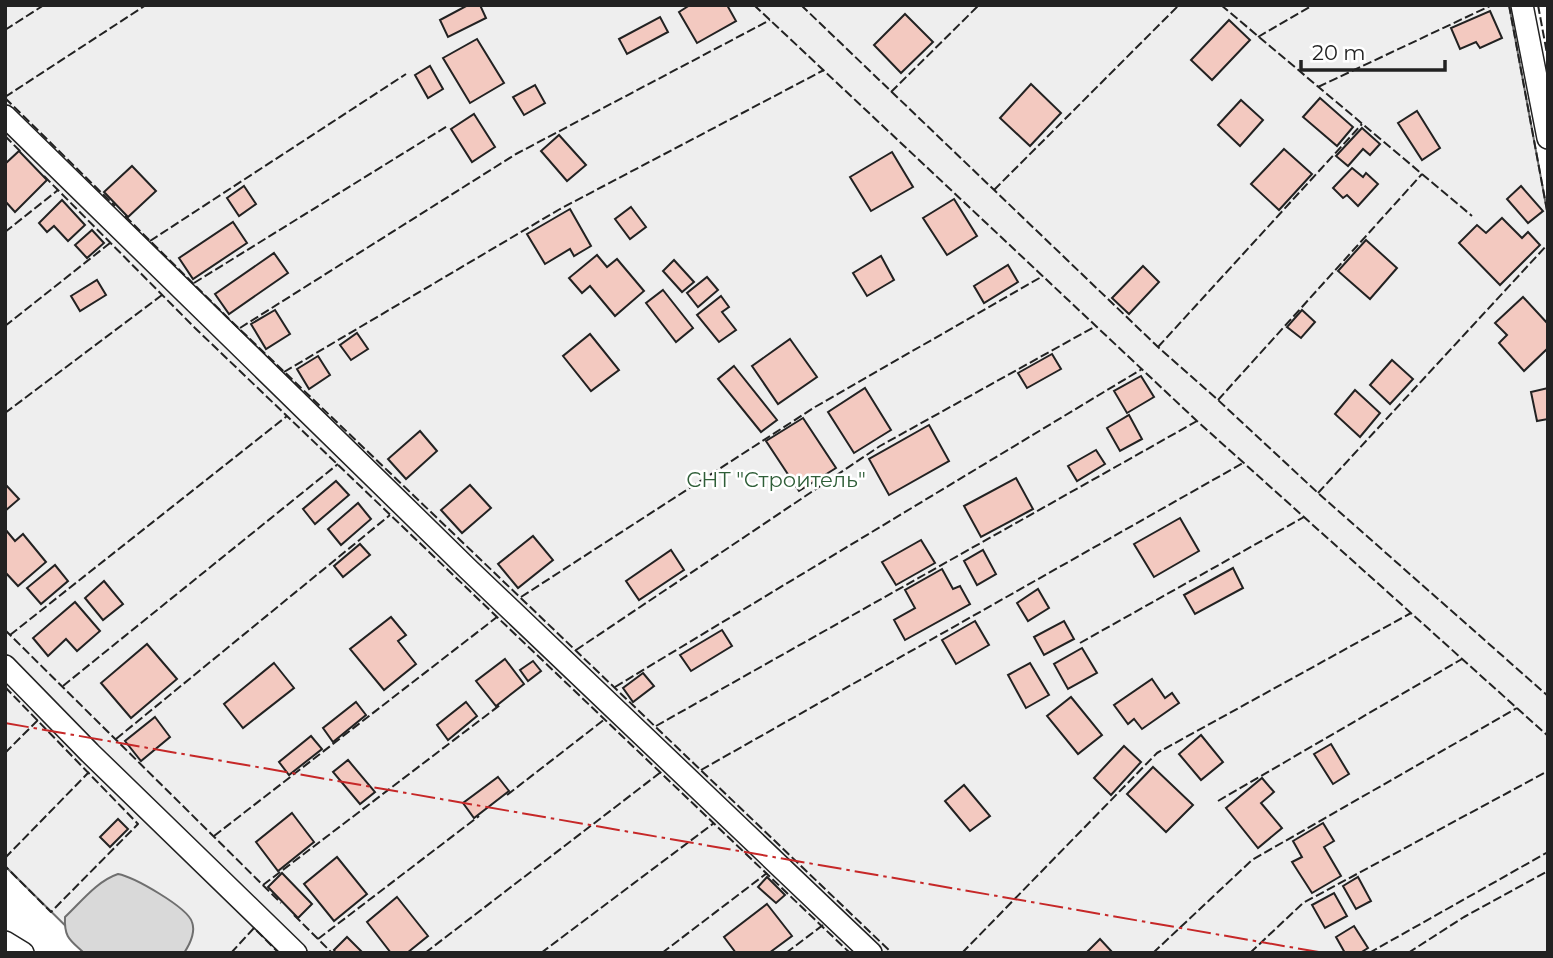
<svg xmlns="http://www.w3.org/2000/svg" width="1553" height="958" viewBox="0 0 1553 958" font-family="Montserrat,sans-serif">
<rect width="100%" height="100%" fill="#fff"/>
<!-- green -->
<path fill="#eee" stroke="#6f6f6f" stroke-width="2" d="M5,5H1509L1548,216V953H93L5,866Z"/>
<!-- water -->
<path fill="#d9d9d9" stroke="#6f6f6f" stroke-width="2" d="M118,874C134,877 187,907 192,922C196,933 190,944 184,953H84C70,940 64,938 65,917C81,902 97,881 118,874Z"/>
<!-- building -->
<g fill="#f3c9c0" stroke="#222" stroke-width="2">
<path d="M468,5H480L486,18L448,37L440,20Z"/>
<path d="M690,5H727L736,21L697,43L679,12Z"/>
<path d="M1490,11L1502,38L1480,48L1476,42L1460,49L1451,28Z"/>
<path d="M905,14L933,42L901,73L874,45Z"/>
<path d="M660,17L668,32L627,54L619,39Z"/>
<path d="M1229,20L1250,40L1212,80L1191,60Z"/>
<path d="M477,39L504,83L470,103L443,58Z"/>
<path d="M430,66L443,89L428,98L415,75Z"/>
<path d="M1031,84L1061,113L1030,146L1000,118Z"/>
<path d="M535,85L545,103L524,115L513,97Z"/>
<path d="M1320,98L1353,127L1337,146L1303,117Z"/>
<path d="M1241,100L1263,120L1240,146L1218,125Z"/>
<path d="M1417,111L1440,148L1422,160L1398,123Z"/>
<path d="M474,114L495,147L472,162L451,129Z"/>
<path d="M1362,128L1380,144L1370,155L1363,149L1348,166L1336,156Z"/>
<path d="M559,135L586,165L567,181L541,151Z"/>
<path d="M1284,149L1312,174L1279,210L1251,184Z"/>
<path d="M19,151L47,180L15,212L5,201V164Z"/>
<path d="M892,152L913,187L871,211L850,177Z"/>
<path d="M132,166L156,191L128,217L104,192Z"/>
<path d="M1352,168L1363,177L1366,173L1378,184L1358,206L1347,195L1343,198L1333,188Z"/>
<path d="M244,186L256,204L239,216L227,198Z"/>
<path d="M1521,186L1543,211L1528,223L1507,199Z"/>
<path d="M954,199L977,236L947,255L923,218Z"/>
<path d="M62,200L85,225L68,241L54,226L47,232L39,223Z"/>
<path d="M631,207L646,227L630,239L615,219Z"/>
<path d="M570,209L591,246L574,256L570,249L545,264L527,234Z"/>
<path d="M1502,218L1522,238L1528,232L1540,245L1500,285L1459,243L1477,225L1486,233Z"/>
<path d="M233,222L247,243L193,279L179,258Z"/>
<path d="M92,230L104,243L87,258L75,245Z"/>
<path d="M1366,240L1397,268L1370,299L1338,271Z"/>
<path d="M274,253L288,273L229,314L215,294Z"/>
<path d="M597,255L607,267L617,259L644,291L615,316L590,286L582,293L569,278Z"/>
<path d="M881,256L894,280L867,296L853,273Z"/>
<path d="M674,260L694,282L682,292L663,271Z"/>
<path d="M1008,265L1018,282L984,303L974,286Z"/>
<path d="M1143,266L1159,282L1129,314L1112,298Z"/>
<path d="M707,277L718,290L698,307L687,293Z"/>
<path d="M97,280L106,295L80,311L71,296Z"/>
<path d="M663,290L693,328L676,342L646,303Z"/>
<path d="M721,296L729,307L722,312L736,330L719,342L697,315Z"/>
<path d="M1523,297L1548,324V348L1524,371L1499,343L1507,335L1495,323Z"/>
<path d="M275,310L290,334L266,349L251,324Z"/>
<path d="M1302,310L1315,322L1301,338L1287,327Z"/>
<path d="M357,333L368,349L351,360L340,345Z"/>
<path d="M590,334L619,370L591,391L563,356Z"/>
<path d="M790,339L817,377L778,404L752,366Z"/>
<path d="M1052,354L1061,369L1027,388L1018,373Z"/>
<path d="M318,356L330,375L309,389L297,369Z"/>
<path d="M1392,360L1413,379L1390,404L1370,385Z"/>
<path d="M734,366L777,420L761,432L718,379Z"/>
<path d="M1141,376L1154,397L1127,413L1114,391Z"/>
<path d="M865,388L891,430L854,453L828,412Z"/>
<path d="M1548,388V419L1537,421L1531,392Z"/>
<path d="M1355,390L1380,413L1360,437L1335,414Z"/>
<path d="M1129,415L1142,439L1120,451L1107,428Z"/>
<path d="M803,418L836,468L799,491L766,441Z"/>
<path d="M929,425L949,461L889,495L869,459Z"/>
<path d="M420,431L437,451L406,479L388,459Z"/>
<path d="M1096,450L1105,464L1077,481L1068,466Z"/>
<path d="M1016,478L1033,509L981,537L964,506Z"/>
<path d="M336,481L349,495L315,524L303,509Z"/>
<path d="M5,484L19,499L5,511Z"/>
<path d="M470,485L491,508L462,533L441,510Z"/>
<path d="M358,503L371,519L341,545L328,529Z"/>
<path d="M1180,518L1199,551L1154,577L1134,544Z"/>
<path d="M5,529L15,541L23,534L46,562L18,586L5,572Z"/>
<path d="M533,536L553,560L518,588L498,564Z"/>
<path d="M921,540L935,563L896,585L882,562Z"/>
<path d="M360,544L370,555L343,577L334,566Z"/>
<path d="M671,550L684,570L639,600L626,581Z"/>
<path d="M983,550L996,574L977,585L964,561Z"/>
<path d="M55,565L68,581L41,604L27,588Z"/>
<path d="M1233,568L1243,588L1195,614L1184,595Z"/>
<path d="M942,569L953,589L960,586L970,604L905,640L894,620L915,608L905,590Z"/>
<path d="M104,581L123,604L103,620L85,598Z"/>
<path d="M1038,589L1049,608L1028,621L1017,603Z"/>
<path d="M75,602L100,631L77,651L66,639L48,656L33,638Z"/>
<path d="M391,617L406,635L398,641L416,664L384,690L350,649Z"/>
<path d="M975,621L989,645L956,664L942,640Z"/>
<path d="M1064,621L1074,639L1044,655L1034,637Z"/>
<path d="M722,630L732,646L691,671L680,655Z"/>
<path d="M147,644L177,679L131,718L101,683Z"/>
<path d="M1082,648L1097,673L1068,689L1054,664Z"/>
<path d="M505,659L524,684L496,706L476,681Z"/>
<path d="M533,661L541,671L528,681L520,670Z"/>
<path d="M274,663L294,688L243,728L224,704Z"/>
<path d="M1030,663L1049,695L1026,708L1008,675Z"/>
<path d="M643,673L654,686L633,702L623,688Z"/>
<path d="M1152,679L1165,698L1172,693L1179,703L1142,729L1134,719L1128,724L1114,705Z"/>
<path d="M1071,697L1102,735L1078,754L1047,716Z"/>
<path d="M356,702L366,715L333,742L323,728Z"/>
<path d="M466,702L477,716L448,740L437,725Z"/>
<path d="M155,717L170,737L141,761L125,741Z"/>
<path d="M1201,735L1223,762L1201,780L1179,754Z"/>
<path d="M311,736L322,749L289,775L279,762Z"/>
<path d="M1331,744L1349,774L1333,784L1314,754Z"/>
<path d="M1124,746L1141,762L1111,795L1094,778Z"/>
<path d="M348,760L375,792L360,804L333,772Z"/>
<path d="M1153,767L1193,805L1166,832L1127,794Z"/>
<path d="M498,777L509,791L474,818L463,803Z"/>
<path d="M1262,778L1274,792L1261,803L1282,828L1258,848L1226,808Z"/>
<path d="M964,785L990,816L970,831L945,801Z"/>
<path d="M292,813L314,842L278,871L256,842Z"/>
<path d="M118,819L128,829L110,847L100,837Z"/>
<path d="M1323,823L1334,841L1324,847L1341,876L1312,893L1292,862L1302,857L1293,841Z"/>
<path d="M337,857L367,894L334,921L304,884Z"/>
<path d="M282,873L312,904L298,918L268,887Z"/>
<path d="M767,877L785,895L776,903L758,887Z"/>
<path d="M1358,877L1371,901L1356,909L1343,886Z"/>
<path d="M1334,893L1347,916L1325,928L1312,905Z"/>
<path d="M397,897L428,936L407,953H391L367,922Z"/>
<path d="M767,904L792,936L769,953H736L724,937Z"/>
<path d="M1354,926L1368,948L1360,953H1345L1336,937Z"/>
<path d="M347,937L363,953H336L334,950Z"/>
<path d="M1100,939L1113,953H1086Z"/>
</g>
<g fill="none" stroke-linecap="round" stroke-linejoin="round">
<!-- lane casing -->
<g stroke="#222" stroke-width="24">
<g id="lane">
<path d="M1522,5L1548,138"/>
<path d="M5,116L468,569L871,953"/>
<path d="M5,666L90,753L296,953"/>
<path d="M5,942L23,953"/>
</g>
</g>
<!-- lane -->
<use href="#lane" stroke="#fff" stroke-width="21"/>
<!-- fence -->
<g stroke="#222" stroke-width="2" stroke-dasharray="9 3.5" stroke-linecap="butt">
<path d="M754,5L1197,421L1548,736"/>
<path d="M801,5L1158,347L1218,400L1318,493L1548,696"/>
<path d="M1221,5L1472,216"/>
<path d="M1509,5L1548,216"/>
<path d="M1538,5L1548,59"/>
<path d="M5,30L44,5"/>
<path d="M1258,37L1313,5"/>
<path d="M1318,87L1492,5"/>
<path d="M891,92L979,5"/>
<path d="M5,97L146,5"/>
<path d="M5,98L115,206"/>
<path d="M5,136L22,153"/>
<path d="M44,176L195,328L497,617L850,953"/>
<path d="M994,190L1179,5"/>
<path d="M125,216L228,318L892,953"/>
<path d="M5,232L58,190"/>
<path d="M150,241L406,74"/>
<path d="M194,283L449,125"/>
<path d="M5,326L110,243"/>
<path d="M240,328L516,154L770,20"/>
<path d="M1158,347L1362,124"/>
<path d="M284,372L560,209L824,70"/>
<path d="M1218,400L1422,174"/>
<path d="M5,413L162,295"/>
<path d="M1318,493L1548,244"/>
<path d="M521,597L815,407L1043,276"/>
<path d="M5,630L281,903"/>
<path d="M10,635L287,416"/>
<path d="M1080,643L1304,517"/>
<path d="M576,650L880,446L1096,326"/>
<path d="M63,686L338,464"/>
<path d="M5,687L138,824L51,912L5,866"/>
<path d="M615,687L1142,369"/>
<path d="M656,726L1197,421"/>
<path d="M116,739L390,515"/>
<path d="M5,753L38,720"/>
<path d="M701,770L1243,463"/>
<path d="M507,795L605,719"/>
<path d="M1218,801L1462,659"/>
<path d="M214,836L497,617"/>
<path d="M5,858L89,772"/>
<path d="M263,885L500,705"/>
<path d="M294,915L332,953"/>
<path d="M318,939L479,816"/>
<path d="M231,953L254,928L279,953"/>
<path d="M425,953L661,772"/>
<path d="M541,953L714,823"/>
<path d="M662,953L767,873"/>
<path d="M786,953L823,925"/>
<path d="M962,953L1157,753L1411,613"/>
<path d="M1153,953L1252,860L1517,708"/>
<path d="M1250,953L1303,903L1548,771"/>
<path d="M1369,953L1548,852"/>
<path d="M1408,953L1464,917L1548,871"/>
<path d="M1544,953L1548,951"/>
</g>
<!-- power -->
<path stroke="#c62828" stroke-width="2" stroke-dasharray="24 5 3.5 5" stroke-linecap="butt" d="M5,723L1324,953"/>
</g>
<g text-anchor="middle" dominant-baseline="central" stroke-width="5" stroke-linejoin="round" paint-order="stroke">
<!-- park labels -->
<g font-size="21" fill="#2f5e38" stroke="#fff">
<text x="776" y="479">СНТ "Строитель"</text>
</g>
</g>
<!-- border -->
<rect width="1553" height="958" fill="none" stroke="#222222" stroke-width="14"/>
<!-- scale -->
<path d="M1301 60v10h144v-10" fill="none" stroke="#222222" stroke-width="3.5"/>
<text x="1312" y="60" font-size="21" fill="#222222" stroke="#ffffff" stroke-width="5" paint-order="stroke">20 m</text>
</svg>
